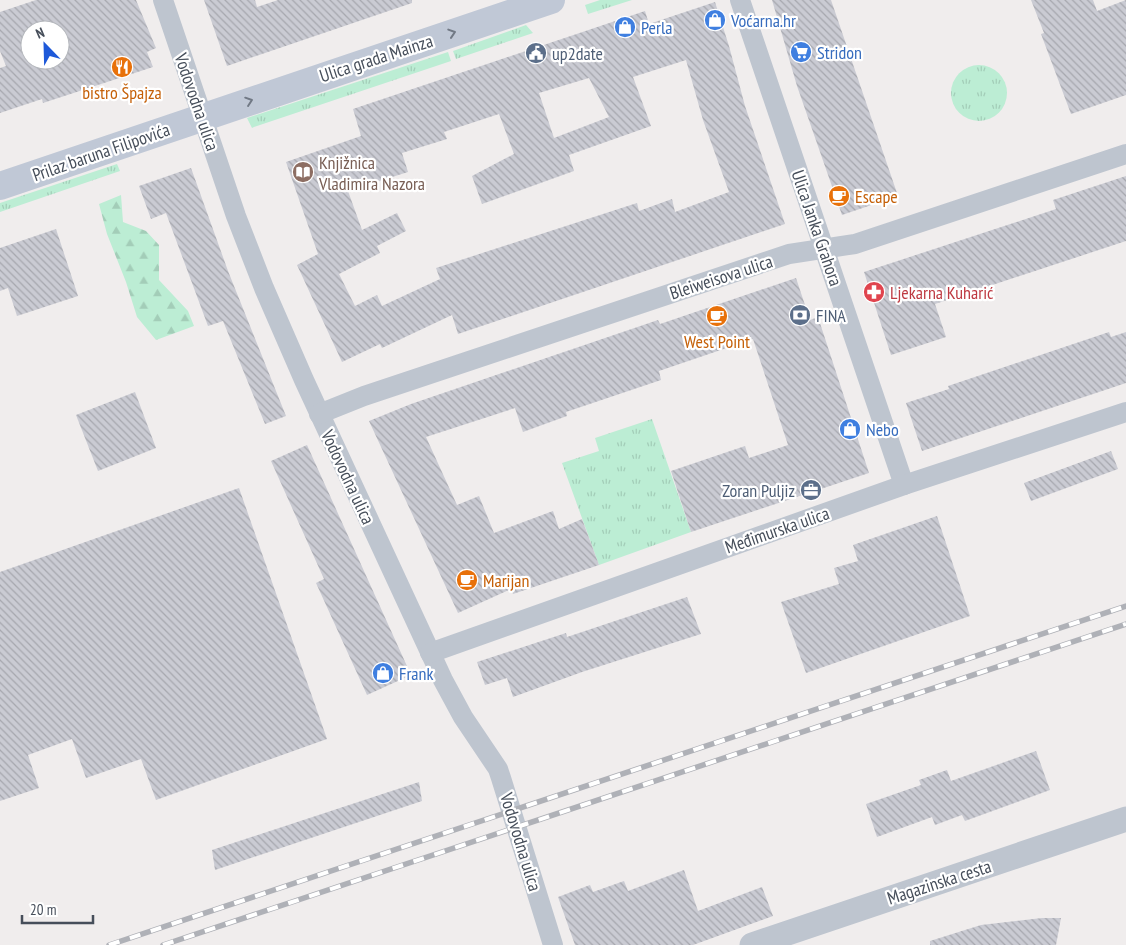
<svg xmlns="http://www.w3.org/2000/svg" width="1126" height="945" viewBox="0 0 1126 945" font-family="'PT Sans Narrow',sans-serif">
<defs>
<pattern id="grass-tufts" width="24" height="20" patternUnits="userSpaceOnUse" patternTransform="scale(1.25)"><rect width="24" height="20" fill="#bcedd4"/><path d="M3 7l-1-3M5 7V3M7 7l1-3M15 17l-1-3M17 17v-4M19 17l1-3" fill="none" stroke="#a3cdb8"/></pattern>
<pattern id="forest-firs" width="22" height="20" patternUnits="userSpaceOnUse" patternTransform="scale(1.25)"><rect width="22" height="20" fill="#bcedd4"/><path d="M5 1l3.5 6h-7zM16 11l3.5 6h-7z" fill="#a3cdb8"/></pattern>
<pattern id="building-back-hatch" width="6" height="6" patternUnits="userSpaceOnUse" patternTransform="scale(1.25)"><rect width="6" height="6" fill="#cacbd3"/><path d="M-1 5l2 2M0 0l6 6M5-1l2 2" fill="none" stroke="#a6a7ae"/></pattern>
</defs>
<rect width="100%" height="100%" fill="#f0eded"/>
<!-- grass -->
<g fill="url(#grass-tufts)">
<path d="M600,0H632L588,14L585,5Z"/>
<path d="M526,25L533,33L456,59L453,51Z"/>
<path d="M448,52L451,61L254,127L252,128L247,118Z"/>
<circle cx="979" cy="93" r="28"/>
<path d="M117,164L120,171L0,212V203Z"/>
<path d="M652,419L691,532L599,565L562,463L599,451L595,438Z"/>
</g>
<!-- forest -->
<path fill="url(#forest-firs)" d="M121,195L123,222L146,231L159,245V280L188,311L194,326L156,340L137,317L126,282L107,234L99,204Z"/>
<!-- building -->
<g fill="url(#building-back-hatch)" fill-rule="evenodd">
<path d="M36,0H136L156,48L147,52L153,67L43,103L42,99L0,113V68L6,66L0,51V12ZM30,30H60V60H30Z"/>
<path d="M204,0H255L257,7L278,0H412V3L227,66Z"/>
<path d="M772,0H831L898,196L842,215L797,86Z"/>
<path d="M1031,0H1093L1097,11L1126,0V95L1071,114L1041,34L1044,33Z"/>
<path d="M715,2L729,46L745,106L785,224L458,334L452,315L382,348L380,344L342,362L297,265L318,254L286,162L361,136L353,109L645,11L649,24ZM686,60L703,120L729,192L675,212L672,199L639,211L637,203L436,268L440,279L382,306L377,295L355,306L339,274L380,253L377,246L406,231L397,213L362,230L348,191L408,172L402,153L447,139L444,132L499,114L514,154L472,176L482,204L574,171L569,155L651,126L633,77ZM589,78L609,117L554,138L539,93Z"/>
<path d="M191,168L228,271L286,416L265,424L223,321L208,326L166,213L151,219L139,186Z"/>
<path d="M1126,176V241L935,304L946,337L891,355L864,272L1056,209L1053,200Z"/>
<path d="M56,229L78,296L17,316L8,288L0,291V248Z"/>
<path d="M796,278L810,320L818,317L869,473L691,532L671,471L745,446L749,458L788,445L753,339L659,371L661,380L566,412L567,416L523,432L515,408L426,437L457,505L479,496L494,533L553,511L559,529L582,519L599,565L513,594L511,589L458,613L369,421L411,404L658,320L660,324Z"/>
<path d="M1109,332L1111,337L1126,332V383L922,451L906,403L949,389L948,386Z"/>
<path d="M135,392L156,448L98,471L76,415Z"/>
<path d="M307,445L411,675L367,695L316,583L324,579L271,461Z"/>
<path d="M1111,451L1118,469L1031,501L1024,483Z"/>
<path d="M239,488L327,739L156,800L141,759L86,778L72,739L28,755L39,788L0,801V572Z"/>
<path d="M937,516L970,616L806,673L781,602L839,584L834,568L858,561L853,545Z"/>
<path d="M687,597L701,634L582,672L513,697L507,678L485,685L477,662L566,633L567,637Z"/>
<path d="M1036,751L1050,790L965,821L962,815L935,825L932,817L877,837L866,804L921,785L919,780L947,770L951,781Z"/>
<path d="M419,782L422,801L215,870L212,850Z"/>
<path d="M684,870L698,911L762,887L773,916L693,945H575L558,897L590,885L593,892L624,881L628,891Z"/>
<path d="M1042,918H1061L1056,945H930V941L981,925Z"/>
</g>
<g fill="none" stroke-linecap="round" stroke-linejoin="round">
<!-- minor -->
<g stroke="#bec5cf" stroke-width="20">
<path d="M163,0L236,216L264,288L304,380L443,680L463,717L498,769L501,778L553,945"/>
<path d="M740,0L904,485"/>
<path d="M319,414L364,396L789,254L855,244L1126,154"/>
<path d="M430,653L904,485L1126,412"/>
</g>
<!-- tertiary -->
<path stroke="#bec5cf" stroke-width="25" d="M752,945L1126,819"/>
<!-- secondary -->
<path stroke="#c0c8d6" stroke-width="28" d="M0,186L551,0"/>
<!-- rail casing -->
<g stroke="#afb1b7" stroke-width="5.5">
<g id="rail">
<path d="M109,945L1126,606"/>
<path d="M163,945L1126,624"/>
</g>
</g>
<!-- rail -->
<use href="#rail" stroke="#fff" stroke-width="4" stroke-dasharray="11" stroke-linecap="butt"/>
</g>
<!-- one-way arrows -->
<defs><path id="oneway-chevron" d="M-2-3.5L2.5 0L-2 3.5" fill="none" stroke-width="1.6" stroke-linecap="round" stroke-linejoin="round" transform="scale(1.25)"/></defs>
<g stroke="#717985">
<use href="#oneway-chevron" transform="translate(452 33) rotate(-18)"/>
<use href="#oneway-chevron" transform="translate(249 101) rotate(-19)"/>
</g>
<!-- icons -->
<defs>
<g id="shop-disc" transform="scale(1.125)"><circle r="9.5" fill="#3f7fe0" stroke="#fff"/><path d="M-5-2.5h2.3a2.7 3.5 0 0 1 5.4 0H5L5.5 6h-11ZM-1.5-2.5h3a1.5 2.3 0 0 0-3 0Z" fill="#fff"/></g>
<g id="supermarket-disc" transform="scale(1.125)"><circle r="9.5" fill="#3f7fe0" stroke="#fff"/><path d="M-6-5.5h2.5l.6 2H6L4.5 2H-2.5L-4.4-4H-6ZM-1.5 3.2a1.3 1.3 0 1 0 .1 0ZM3 3.2a1.3 1.3 0 1 0 .1 0Z" fill="#fff"/></g>
<g id="civic-disc" transform="scale(1.125)"><circle r="9.5" fill="#5c6f8a" stroke="#fff"/><path d="M-.6-6.5H3V-4.5H.6V-3L4-1V1h2V6H-6V1h2V-1L-.6-3ZM-1.2 2.5V6h2.4V2.5Z" fill="#fff"/></g>
<g id="restaurant-disc" transform="scale(1.125)"><circle r="9.5" fill="#e8710a" stroke="#fff"/><path d="M-5-6h1v4h1v-4h1v4h1v-4h1v5L-1.5 .5V6h-2V.5L-5-1ZM5-6V6H3V1.5H1.5Q1.5-4 5-6Z" fill="#fff"/></g>
<g id="library-disc" transform="scale(1.125)"><circle r="9.5" fill="#8d6e63" stroke="#fff"/><path d="M-6-4Q-3-5.5-.7-3.5V5Q-3 3-6 4ZM6-4Q3-5.5 .7-3.5V5Q3 3 6 4Z" fill="#fff"/></g>
<g id="cafe-disc" transform="scale(1.125)"><circle r="9.5" fill="#e8710a" stroke="#fff"/><path d="M-5.5-4.5H6V0H3Q3 3.5 0 3.5H-2.5Q-5.5 3.5-5.5 0ZM3-3.2v2h1.7v-2ZM-6 4.5H4V6H-6Z" fill="#fff"/></g>
<g id="pharmacy-disc" transform="scale(1.125)"><circle r="9.5" fill="#e0444e" stroke="#fff"/><path d="M-2-6h4v4h4v4h-4v4h-4v-4h-4v-4h4Z" fill="#fff"/></g>
<g id="bank-disc" transform="scale(1.125)"><circle r="9.5" fill="#5c6f8a" stroke="#fff"/><path d="M-6-4H6V4H-6ZM0-2.3a2.3 2.3 0 1 0 0 4.6a2.3 2.3 0 1 0 0-4.6Z" fill="#fff"/></g>
<g id="office-disc" transform="scale(1.125)"><circle r="9.5" fill="#5c6f8a" stroke="#fff"/><path d="M-6-3h4V-5.5h4V-3h4V5H-6ZM-1-4.5V-3h2v-1.5ZM-6 0V1H6V0Z" fill="#fff"/></g>
</defs>
<g fill-rule="evenodd">
<use href="#shop-disc" x="715" y="20"/>
<use href="#shop-disc" x="625" y="27"/>
<use href="#supermarket-disc" x="801" y="52"/>
<use href="#civic-disc" x="536" y="53"/>
<use href="#restaurant-disc" x="122" y="67"/>
<use href="#library-disc" x="303" y="172"/>
<use href="#cafe-disc" x="839" y="196"/>
<use href="#pharmacy-disc" x="874" y="292"/>
<use href="#bank-disc" x="800" y="315"/>
<use href="#cafe-disc" x="717" y="316"/>
<use href="#shop-disc" x="850" y="429"/>
<use href="#office-disc" x="811" y="490"/>
<use href="#cafe-disc" x="467" y="580"/>
<use href="#shop-disc" x="383" y="673"/>
</g>
<g text-anchor="middle" dominant-baseline="central" stroke-width="4.5" stroke-linejoin="round" paint-order="stroke">
<!-- shop labels -->
<g font-size="18" fill="#366cbe" stroke="#fff" text-anchor="start">
<text x="731" y="20">Voćarna.hr</text>
<text x="641" y="27">Perla</text>
<text x="817" y="52">Stridon</text>
<text x="866" y="429">Nebo</text>
<text x="399" y="673">Frank</text>
</g>
<!-- service labels -->
<g font-size="18" fill="#4e5e75" stroke="#fff" text-anchor="start">
<text x="552" y="53">up2date</text>
<text x="816" y="315">FINA</text>
<text x="795" y="490" text-anchor="end">Zoran Puljiz</text>
</g>
<!-- street labels -->
<g font-size="18" fill="#464e5a" stroke="#fff">
<text transform="translate(376 58) rotate(-18)">Ulica grada Mainza</text>
<text transform="translate(197 102) rotate(71)">Vodovodna ulica</text>
<text transform="translate(101 152) rotate(-19)">Prilaz baruna Filipovića</text>
<text transform="translate(817 228) rotate(71)">Ulica Janka Grahora</text>
<text transform="translate(721 277) rotate(-18)">Bleiweisova ulica</text>
<text transform="translate(348 477) rotate(65)">Vodovodna ulica</text>
<text transform="translate(777 530) rotate(-19)">Međimurska ulica</text>
<text transform="translate(521 842) rotate(73)">Vodovodna ulica</text>
<text transform="translate(939 882) rotate(-18)">Magazinska cesta</text>
</g>
<!-- food labels -->
<g font-size="18" fill="#c56008" stroke="#fff">
<text x="122" y="92">bistro Špajza</text>
<text x="855" y="196" text-anchor="start">Escape</text>
<text x="717" y="341">West Point</text>
<text x="483" y="580" text-anchor="start">Marijan</text>
</g>
<!-- education labels -->
<g font-size="18" fill="#785e54" stroke="#fff" text-anchor="start">
<text x="319" y="162">Knjižnica<tspan x="319" dy="21">Vladimira Nazora</tspan></text>
</g>
<!-- health labels -->
<g font-size="18" fill="#be3a42" stroke="#fff" text-anchor="start">
<text x="890" y="292">Ljekarna Kuharić</text>
</g>
</g>
<!-- north arrow -->
<g transform="translate(45 45) rotate(337)"><circle r="24" fill="#ffffff" stroke="#b5b8bd"/>
<path d="M0-4L9 19L0 12L-9 19Z" fill="#1e59d9"/>
<text y="-8" font-size="14" font-weight="bold" text-anchor="middle" fill="#464e5a">N</text>
</g>
<!-- scale -->
<path d="M22 915v8h71v-8" fill="none" stroke="#464e5a" stroke-width="2.5"/>
<text x="30" y="915" font-size="15" fill="#464e5a" stroke="#ffffff" stroke-width="4" paint-order="stroke">20 m</text>
</svg>
